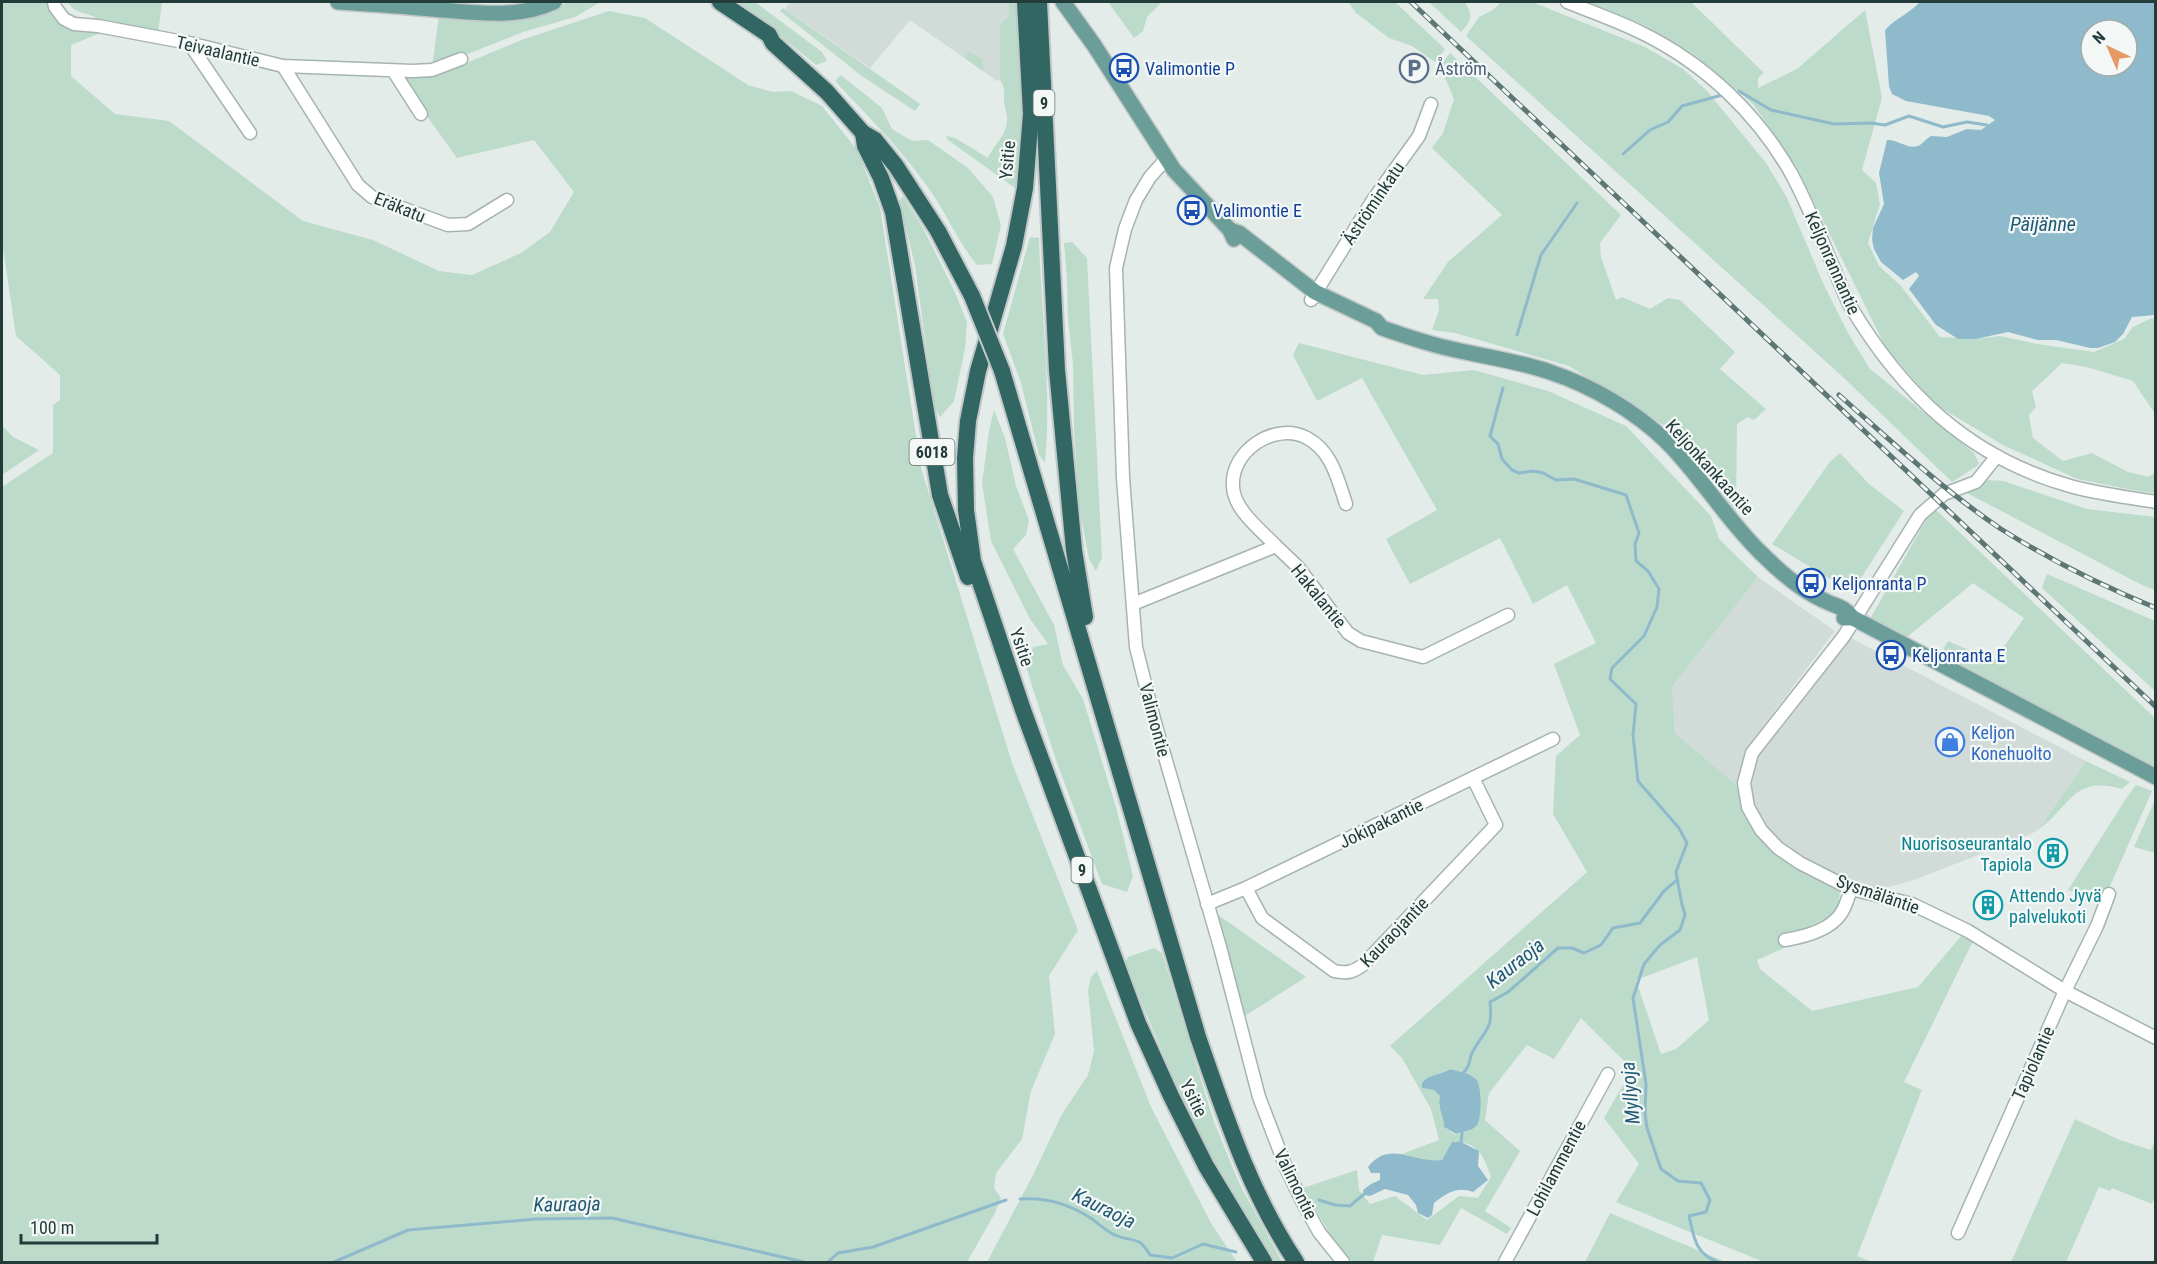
<svg xmlns="http://www.w3.org/2000/svg" width="2157" height="1264" viewBox="0 0 2157 1264" font-family="'Roboto Condensed',sans-serif">
<rect width="100%" height="100%" fill="#e3ece9"/>
<!-- built -->
<g fill="#d1dbd8">
<path d="M790,2H1008L1009,16L1000,80L997,81L910,20L870,68L785,9Z"/>
<path d="M1758,577L1835,631L1746,749L1739,787L1675,733L1672,687Z"/>
<path d="M1849,637L2086,761L2039,829L2031,834L1917,879L1882,889L1853,884L1804,859L1781,843L1765,827L1752,804L1748,783L1757,755Z"/>
</g>
<!-- green -->
<g fill="#bddbca" fill-rule="evenodd">
<path d="M2,2H47L50,8L103,32L71,45V76L115,114L169,121L303,221L373,240L439,271L472,275L521,253L550,232L574,192L534,140L457,158L404,84L408,76H435L524,39L609,11L645,18L748,85L773,92L791,91L822,106L857,150L880,208L921,468L1012,763L1078,930L1049,976L1055,1034L1031,1091L1022,1139L996,1173L994,1188L1001,1198L995,1213L967,1262H2V487L53,453V405L60,400V375L16,336L2,241Z"/>
<path d="M68,2H162L158,34L101,22C92,11 75,16 68,2Z"/>
<path d="M568,2H598L597,4L575,17L523,32L432,68L439,15C474,20 513,26 547,13C554,10 561,5 568,2Z"/>
<path d="M732,2H755L822,52L827,61L816,65L773,30Z"/>
<path d="M1008,2H1016C1021,63 1026,127 1015,188L948,140L946,136L955,138L988,158C993,146 1006,136 1007,121C1008,115 1005,108 1004,102C1004,94 1005,87 1000,80V25L1009,16Z"/>
<path d="M1108,2H1162L1147,17L1143,31L1134,38Z"/>
<path d="M1348,2H1395L1445,49L1435,62L1412,46L1389,38L1356,13Z"/>
<path d="M1429,2H1465C1473,16 1472,20 1461,32Z"/>
<path d="M1501,2H1532L1645,47L1683,69L1707,91L1766,163L1786,196L1824,285L1848,333L1870,369L1974,453L1979,463L1977,466L1952,482L1845,379L1466,36L1479,17L1493,10Z"/>
<path d="M1587,2H1691L1764,73L1758,78V88L1797,69L1865,10L1882,98L1862,170L1876,183L1880,204L1868,243L1879,266L1901,286L1940,337L1976,339L2000,336L2037,344L2094,352L2124,339L2133,327L2152,318L2155,320V414L2133,381L2087,367L2062,363L2032,391L2036,407L2029,415L2033,438L2063,461L2092,453L2128,472L2149,477L2155,472V493L2138,491L2077,479L2003,445L1936,405L1886,348L1797,168L1753,104L1692,53L1646,26Z"/>
<path d="M783,8L920,104L915,111L863,77L780,11Z"/>
<path d="M968,51L983,60V71L966,59Z"/>
<path d="M1450,53L1621,215L1600,243L1601,257L1616,300L1622,297L1650,309L1668,298L1680,300L1735,352L1720,369L1766,409L1754,420L1748,417L1737,424L1736,511L1668,428L1569,366L1455,333L1432,330L1439,310L1438,299H1423L1448,262L1502,215L1432,148L1443,133L1454,99L1440,66Z"/>
<path d="M841,75L882,108L892,129L912,141L928,140L968,168L993,197L1001,225L992,264L977,265C957,241 946,211 927,186C900,148 867,115 835,81Z"/>
<path d="M903,196L924,230L953,288L967,322L965,349L954,401L940,417L934,407L915,265L899,201Z"/>
<path d="M1030,237L1039,238C1041,312 1052,388 1045,463L1039,455L1021,383L1003,334Z"/>
<path d="M1072,242L1087,258L1102,557L1096,571L1089,559L1079,505L1074,430L1073,364L1068,319L1067,279L1064,243Z"/>
<path d="M1299,343L1423,375L1474,370L1548,391L1626,426L1711,516L1719,539L1758,577L1672,687L1675,733L1739,787L1757,833L1840,888L1839,908L1835,915L1782,938L1784,948L1757,960L1760,969L1812,1011L1918,987L1962,935L1973,941L1904,1082L1922,1090L1857,1256L1872,1262H1764L1616,1202L1639,1164L1604,1118L1632,1069L1581,1018L1554,1059L1527,1045L1489,1093L1485,1120L1520,1151L1485,1211L1511,1228L1507,1234L1461,1208L1440,1245L1382,1235L1373,1262H1353L1337,1246L1303,1188L1357,1170L1359,1190L1370,1204L1395,1196L1427,1220L1459,1196L1478,1198L1491,1177C1484,1156 1478,1141 1452,1142L1442,1160L1429,1162L1402,1154L1439,1140L1431,1109L1402,1058L1390,1046L1587,872L1553,814L1556,756L1580,735L1554,664L1596,643L1567,585L1533,604L1500,538L1410,584L1386,539L1437,510L1362,378L1317,401L1293,355ZM1697,957L1709,1020L1676,1049L1661,1054L1636,980ZM1449,1069L1474,1077L1471,1130L1455,1135L1444,1127C1444,1116 1437,1107 1440,1096L1434,1090L1422,1088V1083C1428,1074 1441,1075 1449,1069Z"/>
<path d="M994,410L1005,438L1016,486L1029,520L1026,535L1013,549L1054,625L1063,665L1083,699L1117,811L1133,876L1127,892L1102,884L1056,760L1026,667L1033,647L1048,644L1030,619L991,541L982,483L989,431Z"/>
<path d="M2,425L13,437L39,450L2,475Z"/>
<path d="M1840,453L1869,484L1904,511L1852,592L1772,544L1829,463Z"/>
<path d="M1988,480L2003,481L2087,509L2155,517V590L2142,585L1967,493Z"/>
<path d="M1936,510L2155,718V767L1940,655L1948,641L1994,661L2024,618L1973,583L1907,637L1870,619L1926,520Z"/>
<path d="M2047,574L2155,621V691L2042,588Z"/>
<path d="M2086,761L2130,782L2122,789C2073,775 2071,806 2039,829Z"/>
<path d="M2136,785L2152,791L2102,904L2068,890L2127,797Z"/>
<path d="M2155,800V853L2134,847Z"/>
<path d="M1217,914L1306,977L1245,1016Z"/>
<path d="M1154,948L1162,953L1214,1122L1239,1183L1282,1262H1275L1221,1176L1180,1094L1125,963L1128,957Z"/>
<path d="M1097,971L1151,1107L1211,1223L1237,1262H987L1033,1175L1062,1114L1088,1075L1094,1051L1088,991L1091,977Z"/>
<path d="M2075,1119L2120,1140L2151,1150L2155,1139V1197L2152,1204L2112,1188L2110,1191L2099,1187L2066,1262H2011Z"/>
<path d="M1610,1213L1726,1262H1585Z"/>
</g>
<!-- water -->
<g fill="#8fbacc" fill-rule="evenodd">
<path d="M1920,2H2155V315L2132,317L2123,334L2115,342L2098,348H2090L2056,340H2038L2008,332L1976,339H1958L1936,325L1909,289L1919,276L1916,272L1903,280L1881,262L1874,249L1872,240L1873,228L1884,204L1879,173L1887,140C1898,139 1909,151 1920,145C1923,143 1927,138 1931,136L1947,137L1967,129L1981,130L1995,120L1989,116L1906,101L1892,94L1889,86L1885,30C1896,18 1910,13 1920,2ZM2091,30H2127V66H2091Z"/>
<path d="M1450,1069C1459,1072 1468,1072 1476,1079C1482,1085 1482,1118 1477,1125C1472,1131 1463,1132 1456,1134L1444,1127C1444,1116 1437,1107 1440,1096L1434,1090L1422,1088V1083C1428,1074 1441,1075 1450,1069Z"/>
<path d="M1452,1142H1461L1479,1151L1478,1166L1488,1180L1473,1192C1457,1186 1447,1193 1434,1203L1432,1215L1428,1218L1418,1213L1416,1205L1408,1195L1385,1189L1370,1196L1364,1195L1363,1190L1371,1184L1380,1180V1173H1371L1368,1167C1390,1139 1413,1164 1442,1160Z"/>
</g>
<g fill="none" stroke-linecap="round" stroke-linejoin="round">
<!-- stream -->
<g stroke="#8fbacc" stroke-width="3">
<path d="M1739,91L1771,110L1834,124L1871,123L1885,125L1909,116L1943,127L1967,122L1987,125"/>
<path d="M1623,154L1650,130L1668,122L1682,106L1722,95"/>
<path d="M1517,335L1541,255L1577,203"/>
<path d="M1503,388L1490,436L1498,444L1502,459L1512,470L1519,473L1533,471L1543,473L1556,480L1574,479L1626,495L1639,533L1635,544L1636,561L1648,571L1659,589L1657,607L1644,636L1612,668L1610,679L1636,704L1633,735L1638,781L1679,828L1687,843L1676,872L1681,900L1685,915L1680,930L1660,945L1644,964L1633,998L1646,1084L1645,1113L1647,1128L1661,1169L1678,1181L1701,1183L1710,1200L1706,1212L1689,1216C1694,1237 1695,1254 1718,1262"/>
<path d="M1464,1072C1472,1064 1468,1059 1473,1051C1486,1028 1493,1030 1490,1002L1508,992L1558,948H1572L1584,953L1601,945L1613,928L1640,923L1664,891L1677,880"/>
<path d="M1461,1142L1462,1133"/>
<path d="M1020,1199C1046,1197 1070,1204 1092,1219C1099,1224 1107,1232 1115,1235C1132,1243 1138,1234 1150,1255L1172,1258L1203,1244L1236,1252"/>
<path d="M1319,1200L1335,1205L1350,1206L1364,1194"/>
<path d="M334,1262L408,1230L536,1219L612,1218L804,1262"/>
<path d="M828,1262L838,1253L873,1247L1006,1200"/>
</g>
<!-- minor casing -->
<g stroke="#a6b4b1" stroke-width="15">
<g id="minor">
<path d="M54,2L55,7L64,19L74,24L98,26L189,43L283,66L413,71L432,70L461,59"/>
<path d="M1567,2C1592,12 1618,21 1642,33C1705,64 1758,114 1792,175C1814,216 1830,262 1849,304C1902,393 1968,457 2070,486C2098,494 2127,497 2156,502"/>
<path d="M189,43L250,133"/>
<path d="M283,66L358,185L372,197L448,225L468,224L507,200"/>
<path d="M394,72L421,114"/>
<path d="M1166,159L1150,177L1136,200L1125,229L1116,268L1123,478L1136,647L1154,719L1220,947L1259,1097L1287,1170L1303,1203L1319,1232L1343,1262"/>
<path d="M1311,300L1373,200L1419,136L1431,104"/>
<path d="M1997,456L1976,482L1944,494L1920,515L1844,636L1752,753L1744,783L1748,807L1761,830L1778,848L1800,863L1851,889L1912,904L1968,931L2065,991L2156,1038"/>
<path d="M1276,546C1261,530 1234,510 1233,487C1230,451 1275,421 1307,438C1332,451 1338,480 1346,504"/>
<path d="M1133,604L1276,546L1298,567L1348,633L1361,641L1423,657L1508,615"/>
<path d="M1246,888L1262,918L1334,971C1347,974 1354,972 1364,964L1496,825L1473,778"/>
<path d="M1207,904L1246,888L1553,739"/>
<path d="M1785,940C1803,937 1829,930 1840,915C1846,907 1848,898 1851,889"/>
<path d="M1958,1233L2065,991L2097,926L2109,894"/>
<path d="M1505,1262L1608,1074"/>
</g>
</g>
<!-- major casing -->
<g stroke="#c2c8c8" stroke-width="18">
<g id="major">
<path d="M338,2C369,4 400,6 431,9C471,12 516,20 554,2"/>
<path d="M1063,2L1094,45L1174,170L1230,230L1234,239"/>
<path d="M1230,230L1239,233L1315,292L1376,321L1382,328C1402,335 1423,342 1443,347C1479,356 1515,360 1550,372C1592,386 1635,411 1667,442C1701,476 1726,519 1761,553C1779,571 1800,590 1823,600C1836,607 1843,605 1853,618"/>
<path d="M1844,618H1853L2156,777"/>
</g>
</g>
<!-- highway casing -->
<g stroke="#c2c8c8" stroke-width="20">
<g id="highway">
<path d="M720,2L769,35L773,43L827,92L863,133L875,140L896,166L938,231L972,296"/>
<path d="M1025,2L1031,114L1025,188L1014,246L978,371L968,421L965,458L966,510L973,561L1023,710L1138,1023L1171,1096L1206,1166L1264,1262"/>
<path d="M1039,2L1057,370L1074,550L1085,617"/>
<path d="M863,133L865,146L881,178L893,212L940,495L968,577"/>
<path d="M1002,371L1198,1037C1225,1115 1250,1193 1296,1262"/>
</g>
</g>
<!-- minor -->
<use href="#minor" stroke="#fff" stroke-width="12"/>
<!-- major -->
<use href="#major" stroke="#6b9e98" stroke-width="15"/>
<!-- highway -->
<use href="#highway" stroke="#326663" stroke-width="16"/>
<!-- rail casing -->
<g stroke="#5e7774" stroke-width="5">
<g id="rail">
<path d="M1411,2L2156,707"/>
<path d="M1839,395C1891,441 1943,490 2001,529C2050,560 2102,586 2156,608"/>
</g>
</g>
<!-- rail -->
<use href="#rail" stroke="#f3f8f7" stroke-width="3" stroke-dasharray="9" stroke-linecap="butt"/>
<!-- highway-bridge casing -->
<g stroke="#c2c8c8" stroke-width="20" stroke-linecap="butt">
<path id="highway-bridge" d="M972,296L1002,371"/>
</g>
<!-- highway-bridge -->
<use href="#highway-bridge" stroke="#326663" stroke-width="16"/>
</g>
<!-- icons -->
<defs>
<g id="bus-ring" transform="scale(1.5)"><circle r="9.5" fill="#f3f8f7" stroke="#1a4fb4" stroke-width="1.5"/><path d="M-5-6H5V4H4V6H2V4H-2V6H-4V4H-5ZM-3.5-4V0h7V-4ZM-3.5 1.2v1.5H-2V1.2ZM2 1.2v1.5H3.5V1.2Z" fill="#1a4fb4"/></g>
<g id="parking-ring" transform="scale(1.5)"><circle r="9.5" fill="#f3f8f7" stroke="#5c6f8a" stroke-width="1.5"/><path d="M-3.5-5.5H1a3.5 3.5 0 0 1 0 7H-1V5.5H-3.5ZM-1-3.4V-.6H.8a1.4 1.4 0 0 0 0-2.8Z" fill="#5c6f8a"/></g>
<g id="shop-ring" transform="scale(1.5)"><circle r="9.5" fill="#f3f8f7" stroke="#3f7fe0" stroke-width="1.5"/><path d="M-5-2.5h2.3a2.7 3.5 0 0 1 5.4 0H5L5.5 6h-11ZM-1.5-2.5h3a1.5 2.3 0 0 0-3 0Z" fill="#3f7fe0"/></g>
<g id="building-ring" transform="scale(1.5)"><circle r="9.5" fill="#f3f8f7" stroke="#0f9aa8" stroke-width="1.5"/><path d="M-4-6H4V6H1V3H-1V6H-4ZM-2.5-4.3h1.7v1.8h-1.7ZM.8-4.3h1.7v1.8H.8ZM-2.5-1h1.7V.8h-1.7ZM.8-1h1.7V.8H.8Z" fill="#0f9aa8"/></g>
</defs>
<g fill-rule="evenodd">
<use href="#bus-ring" x="1124" y="68"/>
<use href="#parking-ring" x="1414" y="68"/>
<use href="#bus-ring" x="1192" y="210"/>
<use href="#bus-ring" x="1811" y="583"/>
<use href="#bus-ring" x="1891" y="655"/>
<use href="#shop-ring" x="1950" y="742"/>
<use href="#building-ring" x="2053" y="853"/>
<use href="#building-ring" x="1988" y="905"/>
</g>
<g text-anchor="middle" dominant-baseline="central" stroke-width="4.5" stroke-linejoin="round" paint-order="stroke">
<!-- shield labels -->
<g fill="#f3f8f7" stroke="#627472" stroke-width="1.5">
<rect x="1033.5" y="90" width="21" height="26" rx="4.5"/>
<rect x="909.5" y="439" width="45" height="26" rx="4.5"/>
<rect x="1071.5" y="857" width="21" height="26" rx="4.5"/>
</g>
<g font-size="16" font-weight="bold" fill="#243c39">
<text x="1044" y="103">9</text>
<text x="932" y="452">6018</text>
<text x="1082" y="870">9</text>
</g>
<!-- street labels -->
<g font-size="18" fill="#243c39" stroke="#f3f8f7">
<text transform="translate(218 51) rotate(13)">Teivaalantie</text>
<text transform="translate(1007 160) rotate(-85)">Ysitie</text>
<text transform="translate(1373 203) rotate(-56)">Äströminkatu</text>
<text transform="translate(400 207) rotate(22)">Eräkatu</text>
<text transform="translate(1833 263) rotate(66)">Keljonrannantie</text>
<text transform="translate(1710 467) rotate(48)">Keljonkankaantie</text>
<text transform="translate(1319 596) rotate(51)">Hakalantie</text>
<text transform="translate(1022 647) rotate(71)">Ysitie</text>
<text transform="translate(1155 720) rotate(75)">Valimontie</text>
<text transform="translate(1381 823) rotate(-26)">Jokipakantie</text>
<text transform="translate(1878 894) rotate(19)">Sysmäläntie</text>
<text transform="translate(1394 932) rotate(-46)">Kauraojantie</text>
<text transform="translate(2033 1063) rotate(-66)">Tapiolantie</text>
<text transform="translate(1194 1098) rotate(64)">Ysitie</text>
<text transform="translate(1556 1168) rotate(-62)">Lohilammentie</text>
<text transform="translate(1296 1184) rotate(64)">Valimontie</text>
</g>
<!-- transit labels -->
<g font-size="18" fill="#164399" stroke="#f3f8f7" text-anchor="start">
<text x="1145" y="68">Valimontie P</text>
<text x="1213" y="210">Valimontie E</text>
<text x="1832" y="583">Keljonranta P</text>
<text x="1912" y="655">Keljonranta E</text>
</g>
<!-- service labels -->
<g font-size="18" fill="#4e5e75" stroke="#f3f8f7" text-anchor="start">
<text x="1435" y="68">Åström</text>
</g>
<!-- shop labels -->
<g font-size="18" fill="#366cbe" stroke="#f3f8f7" text-anchor="start">
<text x="1971" y="732">Keljon<tspan x="1971" dy="21">Konehuolto</tspan></text>
</g>
<!-- culture labels -->
<g font-size="18" fill="#0d838f" stroke="#f3f8f7" text-anchor="end">
<text x="2032" y="843">Nuorisoseurantalo<tspan x="2032" dy="21">Tapiola</tspan></text>
<text x="2009" y="895" text-anchor="start">Attendo Jyvä<tspan x="2009" dy="21">palvelukoti</tspan></text>
</g>
<!-- water labels -->
<g font-size="20" font-style="italic" fill="#225973" stroke="#f3f8f7">
<text x="2043" y="224">Päijänne</text>
<text transform="translate(1515 963) rotate(-38)">Kauraoja</text>
<text transform="translate(1630 1093) rotate(-95)">Myllyoja</text>
<text transform="translate(567 1204) rotate(-1)">Kauraoja</text>
<text transform="translate(1104 1208) rotate(26)">Kauraoja</text>
</g>
</g>
<!-- border -->
<rect width="2157" height="1264" fill="none" stroke="#243c39" stroke-width="6"/>
<!-- north arrow -->
<g transform="translate(2109 48) rotate(316)"><circle r="28" fill="#f3f8f7" stroke="#a0adab" stroke-width="1.5"/>
<path d="M0-4.5L10 22L0 15L-10 22Z" fill="#e79965"/>
<text y="-9" font-size="16" font-weight="bold" text-anchor="middle" fill="#243c39">N</text>
</g>
<!-- scale -->
<path d="M21 1234v9h136v-9" fill="none" stroke="#243c39" stroke-width="3"/>
<text x="30" y="1234" font-size="18" fill="#243c39" stroke="#f3f8f7" stroke-width="4.5" paint-order="stroke">100 m</text>
</svg>
